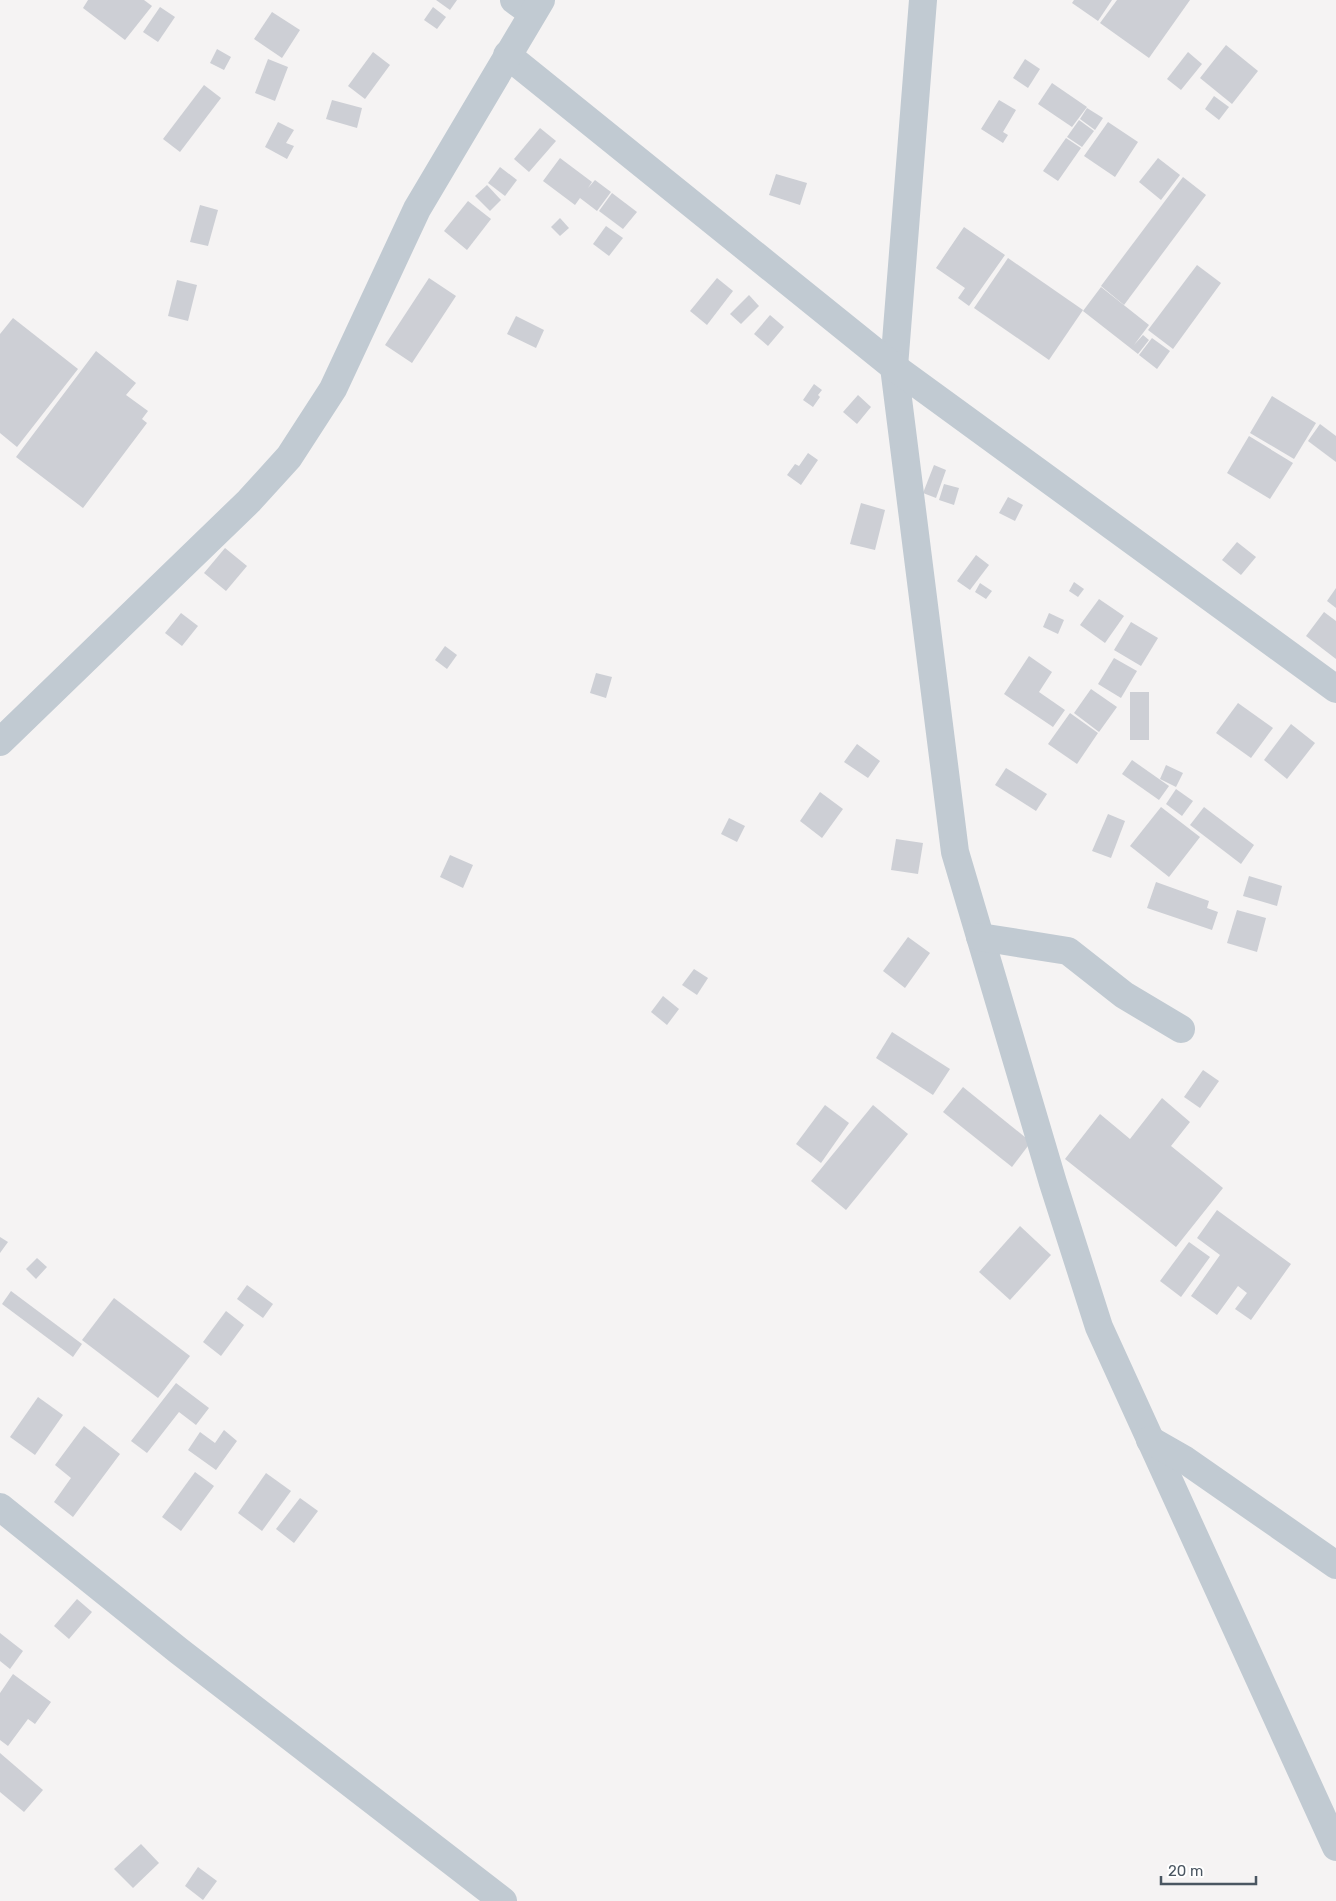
<svg xmlns="http://www.w3.org/2000/svg" width="1336" height="1901" viewBox="0 0 1336 1901" font-family="Rubik,sans-serif">
<rect width="100%" height="100%" fill="#f5f3f3"/>
<!-- building -->
<g fill="#cdcfd5">
<path d="M88,0H144L152,6L125,40L83,8Z"/>
<path d="M436,0H457L450,10Z"/>
<path d="M1074,0H1112L1098,21L1072,3Z"/>
<path d="M1117,0H1190L1149,58L1100,23Z"/>
<path d="M160,7L175,17L158,42L143,32Z"/>
<path d="M433,7L446,17L437,29L424,20Z"/>
<path d="M272,12L300,30L282,58L254,39Z"/>
<path d="M1226,45L1258,71L1232,104L1200,78Z"/>
<path d="M217,49L231,57L224,70L210,63Z"/>
<path d="M373,52L390,65L365,99L348,86Z"/>
<path d="M1188,52L1202,64L1181,90L1167,79Z"/>
<path d="M268,59L288,67L275,101L255,93Z"/>
<path d="M1025,59L1040,69L1028,88L1013,78Z"/>
<path d="M1052,83L1087,107L1072,127L1038,104Z"/>
<path d="M204,85L221,98L180,152L163,139Z"/>
<path d="M1214,96L1229,107L1219,120L1205,109Z"/>
<path d="M332,100L362,108L357,128L326,119Z"/>
<path d="M999,100L1016,110L1003,132L1008,135L1003,143L981,129Z"/>
<path d="M1087,108L1103,118L1095,130L1080,119Z"/>
<path d="M1079,120L1094,131L1082,147L1067,137Z"/>
<path d="M278,122L294,130L286,143L294,146L287,159L265,147Z"/>
<path d="M1108,122L1138,142L1115,177L1084,156Z"/>
<path d="M540,128L556,141L529,172L514,159Z"/>
<path d="M1066,138L1081,148L1058,181L1043,171Z"/>
<path d="M560,158L592,182L588,188L595,180L611,192L597,211L580,198L575,205L543,181Z"/>
<path d="M1158,158L1180,175L1161,200L1139,182Z"/>
<path d="M500,167L517,180L505,196L488,183Z"/>
<path d="M776,174L807,183L800,205L769,195Z"/>
<path d="M1183,177L1206,195L1124,305L1101,286Z"/>
<path d="M487,185L501,200L490,211L475,196Z"/>
<path d="M612,193L637,212L623,229L599,211Z"/>
<path d="M468,201L491,219L467,250L444,231Z"/>
<path d="M200,205L218,210L208,246L190,242Z"/>
<path d="M560,218L569,228L560,236L551,227Z"/>
<path d="M606,226L623,238L609,256L593,244Z"/>
<path d="M964,227L1005,255L969,306L958,298L965,288L936,268Z"/>
<path d="M1008,258L1083,310L1049,360L974,308Z"/>
<path d="M1197,265L1221,283L1173,349L1148,330Z"/>
<path d="M429,278L456,296L412,363L385,345Z"/>
<path d="M717,278L733,291L707,325L690,311Z"/>
<path d="M177,280L197,285L188,321L168,316Z"/>
<path d="M1101,287L1149,325L1134,345L1143,335L1149,340L1138,354L1083,311Z"/>
<path d="M749,295L759,306L741,324L730,314Z"/>
<path d="M770,315L784,327L768,346L754,334Z"/>
<path d="M516,316L544,330L536,348L507,334Z"/>
<path d="M13,318L78,369L17,447L0,433V334Z"/>
<path d="M1152,338L1170,351L1157,369L1139,355Z"/>
<path d="M96,351L136,383L126,395L148,411L142,419L147,423L83,508L16,457Z"/>
<path d="M814,384L822,390L818,395L820,397L813,407L803,400Z"/>
<path d="M858,395L871,407L857,424L843,412Z"/>
<path d="M1272,396L1316,423L1294,459L1250,433Z"/>
<path d="M1320,424L1336,436V462L1308,441Z"/>
<path d="M1249,436L1293,463L1270,499L1227,473Z"/>
<path d="M808,453L818,460L801,485L787,475L795,464L799,466Z"/>
<path d="M934,465L946,470L936,498L923,493Z"/>
<path d="M944,484L959,488L954,505L939,500Z"/>
<path d="M1008,497L1023,505L1015,521L999,513Z"/>
<path d="M861,503L885,510L875,550L850,544Z"/>
<path d="M1237,542L1256,557L1241,575L1222,560Z"/>
<path d="M225,548L247,566L226,591L204,573Z"/>
<path d="M976,555L989,565L970,590L957,581Z"/>
<path d="M1074,582L1084,589L1078,597L1069,591Z"/>
<path d="M980,583L992,591L986,599L975,592Z"/>
<path d="M1336,588V608L1327,601Z"/>
<path d="M1099,599L1124,616L1105,643L1080,625Z"/>
<path d="M1324,612L1336,621V659L1306,636Z"/>
<path d="M181,613L198,626L182,646L165,633Z"/>
<path d="M1049,613L1064,620L1058,634L1043,627Z"/>
<path d="M1131,622L1158,638L1141,666L1114,650Z"/>
<path d="M445,646L457,655L447,669L435,660Z"/>
<path d="M1029,656L1052,672L1039,692L1065,710L1053,727L1004,694Z"/>
<path d="M1114,658L1137,671L1121,698L1098,684Z"/>
<path d="M596,673L612,677L606,698L590,693Z"/>
<path d="M1091,689L1117,707L1099,732L1074,713Z"/>
<rect x="1130" y="692" width="19" height="48"/>
<path d="M1238,703L1273,728L1251,758L1216,733Z"/>
<path d="M1070,713L1098,733L1077,764L1048,744Z"/>
<path d="M1291,724L1315,743L1287,779L1264,760Z"/>
<path d="M857,744L880,761L868,778L844,762Z"/>
<path d="M1132,760L1169,786L1159,800L1122,774Z"/>
<path d="M1166,765L1183,773L1176,787L1160,779Z"/>
<path d="M1006,768L1047,794L1036,811L995,785Z"/>
<path d="M1176,789L1193,801L1182,816L1166,804Z"/>
<path d="M820,792L843,809L822,838L800,821Z"/>
<path d="M1161,807L1200,837L1169,877L1130,846Z"/>
<path d="M1204,807L1254,845L1241,864L1190,825Z"/>
<path d="M1108,814L1125,821L1111,858L1092,851Z"/>
<path d="M729,818L745,826L737,842L721,834Z"/>
<path d="M896,839L923,843L918,874L891,870Z"/>
<path d="M450,855L473,865L463,888L440,877Z"/>
<path d="M1249,876L1282,886L1277,906L1243,896Z"/>
<path d="M1156,882L1209,901L1207,908L1218,912L1212,930L1147,908Z"/>
<path d="M1237,910L1266,918L1257,952L1227,943Z"/>
<path d="M908,937L930,953L905,988L883,971Z"/>
<path d="M694,969L708,978L697,995L682,985Z"/>
<path d="M663,996L679,1009L667,1025L651,1012Z"/>
<path d="M892,1032L950,1069L933,1095L876,1058Z"/>
<path d="M1203,1070L1219,1081L1200,1108L1184,1097Z"/>
<path d="M963,1087L1031,1142L1012,1167L943,1112Z"/>
<path d="M1162,1098L1190,1122L1171,1146L1223,1188L1176,1247L1065,1159L1100,1114L1130,1139Z"/>
<path d="M825,1105L849,1123L821,1163L796,1144Z"/>
<path d="M873,1105L908,1134L846,1210L811,1181Z"/>
<path d="M1217,1210L1291,1264L1251,1320L1235,1309L1247,1293L1238,1286L1217,1315L1191,1296L1220,1255L1197,1238Z"/>
<path d="M1020,1226L1051,1255L1010,1300L979,1272Z"/>
<path d="M0,1237L8,1242L0,1253Z"/>
<path d="M1189,1242L1210,1257L1181,1297L1160,1281Z"/>
<path d="M37,1258L47,1267L36,1279L26,1269Z"/>
<path d="M247,1285L273,1304L263,1318L237,1299Z"/>
<path d="M11,1291L82,1344L73,1357L2,1304Z"/>
<path d="M114,1298L190,1356L158,1398L82,1340Z"/>
<path d="M226,1311L244,1325L221,1356L203,1342Z"/>
<path d="M176,1383L209,1408L196,1425L179,1412L147,1453L131,1441Z"/>
<path d="M38,1397L63,1415L35,1455L10,1437Z"/>
<path d="M84,1426L120,1454L73,1517L54,1502L71,1478L55,1465Z"/>
<path d="M224,1430L237,1441L216,1470L188,1450L200,1432L215,1443Z"/>
<path d="M195,1472L214,1486L181,1531L162,1517Z"/>
<path d="M266,1473L291,1491L262,1531L238,1513Z"/>
<path d="M300,1498L318,1511L294,1543L276,1529Z"/>
<path d="M77,1599L92,1612L69,1639L54,1626Z"/>
<path d="M0,1633L23,1651L10,1669L0,1661Z"/>
<path d="M13,1674L51,1702L35,1724L28,1719L8,1746L0,1740V1693Z"/>
<path d="M0,1753L43,1790L24,1812L0,1792Z"/>
<path d="M141,1844L159,1863L133,1888L114,1869Z"/>
<path d="M198,1867L217,1881L203,1900L185,1886Z"/>
</g>
<g fill="none" stroke-linecap="round" stroke-linejoin="round">
<!-- minor -->
<g stroke="#c1cad2" stroke-width="28">
<path d="M514,0L532,13"/>
<path d="M923,0L894,367L955,852L1053,1183L1099,1327L1336,1847"/>
<path d="M507,55L894,367L1336,689"/>
<path d="M0,742L249,501L289,457L333,389L417,209L541,0"/>
<path d="M980,937L1068,951L1124,995L1181,1029"/>
<path d="M1150,1440L1185,1460L1336,1565"/>
<path d="M0,1507L179,1651L503,1901"/>
</g>
</g>
<!-- scale -->
<path d="M1161 1876v8h95v-8" fill="none" stroke="#4a5661" stroke-width="2.5"/>
<text x="1168" y="1876" font-size="15" fill="#4a5661" stroke="#ffffff" stroke-width="4" paint-order="stroke">20 m</text>
</svg>
